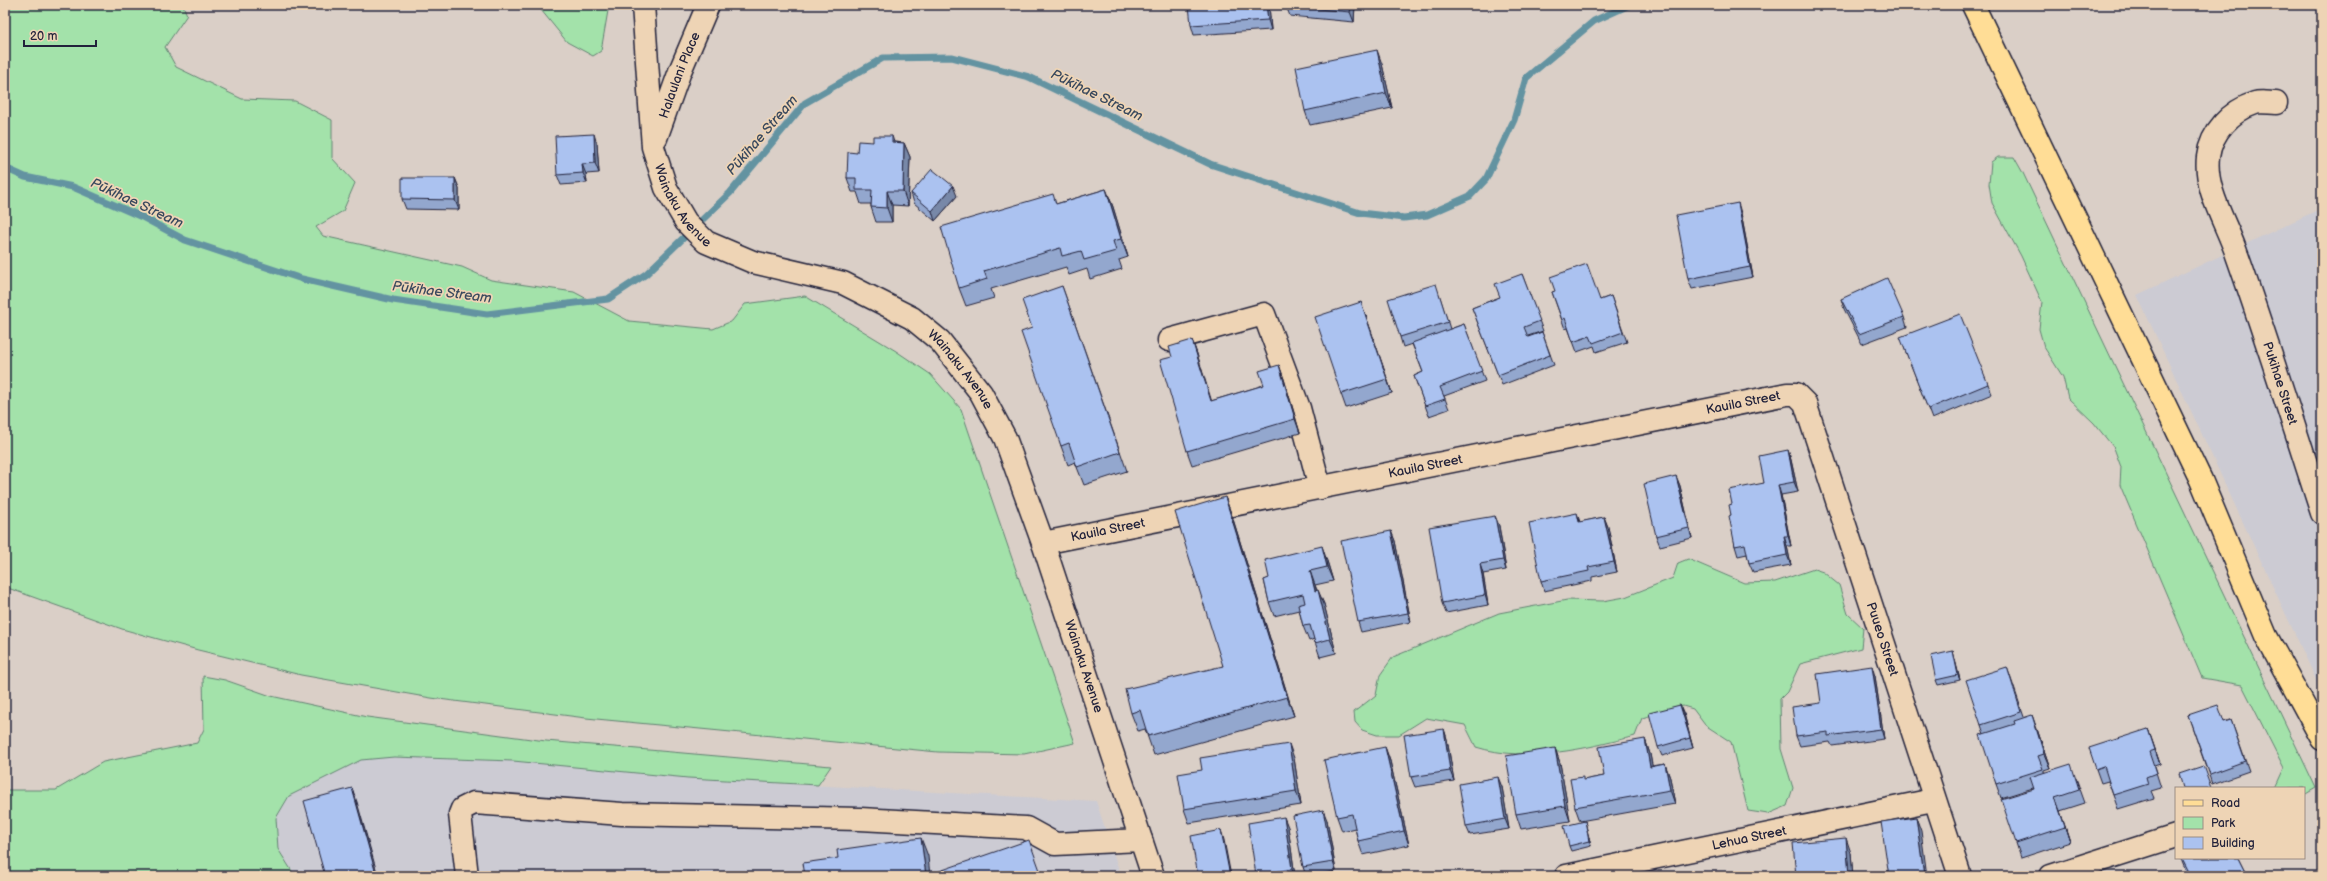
<svg xmlns="http://www.w3.org/2000/svg" width="2327" height="881" viewBox="0 0 2327 881" font-family="'Balsamiq Sans',sans-serif">
<rect width="100%" height="100%" fill="#dacfc7"/>
<filter id="ink" filterUnits="userSpaceOnUse"><feTurbulence type="fractalNoise" baseFrequency=".025" numOctaves="2"/><feDisplacementMap in="SourceGraphic" scale="8" xChannelSelector="R" yChannelSelector="G"/><feConvolveMatrix kernelMatrix="1 2 1 2 8 2 1 2 1" color-interpolation-filters="sRGB"/></filter>
<g filter="url(#ink)">
<!-- built -->
<g fill="#cccbd3">
<path d="M2322,208V692L2137,295Z"/>
<path d="M394,757L513,761L688,778L1096,801L1121,876H295L278,849L276,818L289,796L361,760Z"/>
</g>
<!-- green -->
<g fill="#a3e2aa" stroke="#628272">
<path d="M5,5H183L187,15L165,47L176,67L242,99L295,101L332,120V158L355,183L343,211L316,227L323,236L462,267L491,280L574,292L629,321L713,329L732,321L745,304L805,296L896,351L930,374L961,409L1075,743L1024,754L938,752L586,718L431,698L301,675L198,650L122,629L5,587Z"/>
<path d="M537,5H609L601,51L593,56L567,42Z"/>
<path d="M1998,157H2014L2023,173L2316,788L2304,795V788H2275L2284,768L2242,685L2202,678L2120,485L2121,467L2114,448L2094,423L2068,398L2063,377L2044,347L2039,329L2042,302L2021,256L1992,203L1989,184L1991,162Z"/>
<path d="M1688,559L1744,583L1775,582L1814,569L1823,572L1839,585L1848,614L1863,628L1861,648L1800,664L1787,692L1780,699L1781,749L1793,788L1787,806L1768,814L1748,811L1731,742L1705,725L1693,709L1683,706L1642,718L1635,736C1585,749 1527,763 1476,747L1465,725L1426,718L1399,735H1377L1362,730L1355,722L1354,712L1376,695L1380,675L1393,657L1499,613L1567,600L1603,601L1625,597L1673,578L1678,563Z"/>
<path d="M203,676L225,680L271,696L367,717L546,741L831,766L818,785L688,778L513,761L394,757L361,760L289,796L276,818L278,849L295,876H5V790H56L103,762L197,743L204,729Z"/>
</g>
<g fill="none" stroke-linecap="round" stroke-linejoin="round">
<!-- stream -->
<path stroke="#6393a1" stroke-width="7" d="M5,168L25,177L73,187L142,217L185,240L302,279L393,300L487,314L608,299L646,274L730,193L805,103L883,58L952,57L1029,77L1210,164L1360,213L1404,218L1427,215L1470,196L1486,179L1514,120L1526,78L1594,21L1629,5"/>
<!-- minor casing -->
<g stroke="#22223b" stroke-width="25">
<g id="minor">
<path id="s1" d="M643,5L653,147L666,188L686,222L706,242L753,262L843,283L912,318L940,341L981,393L1005,438L1043,543L1153,876"/>
<path id="s2" d="M2276,103C2270,103 2261,101 2255,103C2231,111 2211,132 2208,157C2204,190 2227,224 2237,255C2267,340 2294,427 2322,513"/>
<path id="s3" d="M656,138L680,71L708,5"/>
<path d="M1169,340L1264,314L1299,408L1320,488"/>
<path id="s4" d="M1043,543L1787,394H1796L1805,403L1960,876"/>
<path d="M467,876L460,814L462,809L474,803L622,814L860,819L1026,828L1055,844L1141,840"/>
<path id="s5" d="M1566,876L1933,800"/>
<path d="M2051,876L2176,836"/>
</g>
</g>
<!-- major casing -->
<g stroke="#22223b" stroke-width="25">
<path id="major" d="M1973,5L2201,480L2266,636L2322,739"/>
</g>
<!-- minor -->
<use href="#minor" stroke="#eed4b5" stroke-width="22"/>
<!-- major -->
<use href="#major" stroke="#ffdd96" stroke-width="22"/>
</g>
<!-- wall -->
<g fill="#93a7ce" stroke="#22223b">
<path d="M1269,5L1271,30L1194,35L1191,25Z"/>
<path d="M1355,5L1354,22L1290,16L1286,6Z"/>
<path d="M1382,64L1392,108L1310,125L1305,111Z"/>
<path d="M892,136L894,142L904,143L910,157L908,206L892,205V222H876L871,207V204H861L857,192H852L847,178L857,153L873,142Z"/>
<path d="M597,144L599,173L586,174L587,183L561,185L557,175Z"/>
<path d="M455,178L459,188V210L406,209L402,199Z"/>
<path d="M1106,189L1113,207L1128,257L1119,260L1122,269L1090,279L1087,269L1069,275L1066,267L991,289L994,298L966,306L959,288L1056,204Z"/>
<path d="M911,193L957,196L935,221L914,203Z"/>
<path d="M1741,213L1753,277L1692,289L1688,279Z"/>
<path d="M1522,274L1543,331L1528,336V337L1542,332L1554,365L1502,385L1472,308L1500,297Z"/>
<path d="M1062,286L1127,471L1084,485L1075,462L1068,465L1061,446L1032,328Z"/>
<path d="M1552,292L1600,300L1611,296L1627,342L1596,352L1594,346L1577,352L1568,328L1565,329Z"/>
<path d="M1439,294L1450,329L1464,324L1485,381L1444,396L1449,409L1429,416L1414,376L1423,372L1412,344L1403,347L1400,337Z"/>
<path d="M1841,299L1904,317L1907,327L1862,344L1844,309Z"/>
<path d="M1366,316L1392,393L1346,408L1341,394Z"/>
<path d="M1192,340L1197,354L1211,401L1264,385L1279,365L1284,379L1300,433L1192,465L1187,451L1172,357Z"/>
<path d="M1904,347L1988,384L1992,394L1932,419Z"/>
<path d="M1788,450L1791,460L1798,492L1781,495L1791,546H1787L1791,565L1753,572L1749,563L1747,554L1738,556L1735,546L1731,515L1732,504L1764,483Z"/>
<path d="M1676,476L1680,486L1692,538L1660,546L1656,536Z"/>
<path d="M1225,497L1232,516L1294,716L1154,755L1145,729L1138,731L1131,713L1223,666Z"/>
<path d="M1577,513L1580,522L1604,517L1608,527L1617,572L1592,577V581L1544,591L1541,581Z"/>
<path d="M1495,516L1499,526L1506,570L1483,574L1488,605L1446,613L1442,603Z"/>
<path d="M1391,531L1395,541L1411,622L1361,632L1358,622Z"/>
<path d="M1327,561L1333,581L1315,585L1317,590L1324,604L1336,653L1320,657L1314,639L1309,641L1303,626L1299,610L1274,616L1269,602L1264,580Z"/>
<path d="M1954,656L1960,680L1938,685L1936,680Z"/>
<path d="M2007,667L2024,717L2037,729L2050,768L2044,770V772L2076,778L2085,803L2060,811L2070,842L2021,858L2016,843L2034,789L2033,788L2001,798L1996,784L1984,734L1981,725Z"/>
<path d="M1875,676L1884,739L1832,746L1830,742L1800,746L1796,736L1821,703Z"/>
<path d="M1684,714L1693,748L1662,756L1658,747Z"/>
<path d="M2188,715L2224,722L2231,720L2249,771L2212,784Z"/>
<path d="M1444,729L1447,739L1454,781L1415,787L1411,777Z"/>
<path d="M2148,729L2160,764L2154,766L2161,788L2151,791L2154,798L2118,809L2108,781L2101,783L2096,769Z"/>
<path d="M1645,739L1650,754L1652,766L1665,764L1670,778L1675,804L1580,821L1575,807L1584,780L1604,776Z"/>
<path d="M1385,747L1390,761L1409,845L1363,855L1358,841L1355,828L1342,831L1337,817Z"/>
<path d="M1555,748L1560,763L1570,821L1521,829L1516,814Z"/>
<path d="M1294,758L1301,805L1189,823L1184,809Z"/>
<path d="M1502,787L1509,829L1470,835L1466,826Z"/>
<path d="M1327,820L1336,871L1312,876H1306L1303,867Z"/>
<path d="M1586,826L1591,846L1571,851L1569,846Z"/>
<path d="M1288,827L1295,876H1256V875Z"/>
<path d="M1851,853L1853,876H1796Z"/>
<path d="M2181,858H2239L2248,876H2188Z"/>
</g>
<!-- shaded-wall -->
<g fill="#7888a8" stroke="#22223b">
<path d="M1266,5H1269L1271,30L1268,20Z"/>
<path d="M1351,5H1355L1354,22L1350,12Z"/>
<path d="M1377,50L1382,64L1392,108L1386,93Z"/>
<path d="M594,134L597,144L599,173L595,163Z"/>
<path d="M904,143L910,157L908,206L903,191Z"/>
<path d="M582,164L586,174L587,183L583,173Z"/>
<path d="M455,178L459,188V210L455,200Z"/>
<path d="M953,186L957,196L935,221L932,211Z"/>
<path d="M1106,189L1113,207L1128,257L1121,239Z"/>
<path d="M887,191L892,205V222L887,208Z"/>
<path d="M1738,203L1741,213L1753,277L1750,267Z"/>
<path d="M1361,302L1366,316L1392,393L1387,379Z"/>
<path d="M1192,340L1197,354L1216,415L1211,401Z"/>
<path d="M1279,365L1284,379L1300,433L1295,419Z"/>
<path d="M1788,450L1791,460L1798,492L1794,482Z"/>
<path d="M1676,476L1680,486L1692,538L1689,528Z"/>
<path d="M1778,485L1781,495L1791,546L1788,536Z"/>
<path d="M1225,497L1232,516L1294,716L1287,697Z"/>
<path d="M1495,516L1499,526L1506,570L1503,560Z"/>
<path d="M1604,517L1608,527L1617,572L1614,562Z"/>
<path d="M1391,531L1395,541L1411,622L1408,613Z"/>
<path d="M1784,536L1787,546L1791,565L1787,555Z"/>
<path d="M1322,546L1327,561L1333,581L1327,567Z"/>
<path d="M1480,564L1483,574L1488,605L1485,595Z"/>
<path d="M1310,571L1315,585L1320,605L1315,591Z"/>
<path d="M1318,590L1324,604L1336,653L1330,639Z"/>
<path d="M1953,651L1954,656L1960,680L1958,675Z"/>
<path d="M1872,666L1875,676L1884,739L1881,729Z"/>
<path d="M1680,705L1684,714L1693,748L1690,738Z"/>
<path d="M2032,715L2037,729L2050,768L2044,754Z"/>
<path d="M1444,729L1447,739L1454,781L1450,771Z"/>
<path d="M2148,729L2153,743L2160,764L2155,750Z"/>
<path d="M1645,739L1650,754L1655,781L1650,767Z"/>
<path d="M1289,744L1294,758L1301,805L1296,791Z"/>
<path d="M1385,747L1390,761L1409,845L1404,831Z"/>
<path d="M1555,748L1560,763L1570,821L1565,806Z"/>
<path d="M1665,764L1670,778L1675,804L1670,790Z"/>
<path d="M1498,777L1502,787L1509,829L1505,819Z"/>
<path d="M352,788L357,802L378,876H377L376,874Z"/>
<path d="M2055,797L2060,811L2070,842Z"/>
<path d="M1323,810L1327,820L1336,871L1333,862Z"/>
<path d="M1284,817L1288,827L1295,876H1294L1292,869Z"/>
<path d="M1916,817L1921,831L1927,876H1924Z"/>
<path d="M1585,821L1586,826L1591,846L1589,841Z"/>
<path d="M1221,830L1224,840L1231,876H1230Z"/>
<path d="M921,838L928,856L930,876H926Z"/>
<path d="M1846,838L1851,853L1853,876H1849Z"/>
</g>
<!-- building -->
<g fill="#abc2f0" stroke="#22223b">
<path d="M1189,5H1266L1268,20L1191,25Z"/>
<path d="M1286,5H1351L1350,12L1286,6Z"/>
<path d="M1377,50L1386,93L1305,111L1296,67Z"/>
<path d="M594,134L595,163L582,164L583,173L557,175L555,136Z"/>
<path d="M873,136H892V142L904,143L903,191H887V208L871,207L872,190H856V178H847L848,152L857,153L858,141L873,142Z"/>
<path d="M932,169L953,186L932,211L911,193Z"/>
<path d="M402,178H455V200L402,199Z"/>
<path d="M1106,189L1121,239L1113,241L1116,251L1084,260L1081,251L1062,256L1060,248L984,271L987,279L959,288L941,227L1053,194L1056,204Z"/>
<path d="M1738,203L1750,267L1688,279L1676,215Z"/>
<path d="M1587,264L1600,300L1611,296L1623,332L1593,343L1590,336L1573,342L1565,318L1562,320L1552,292L1555,291L1550,277Z"/>
<path d="M1522,274L1540,321L1524,327L1528,337L1542,332L1550,355L1498,375L1472,308L1500,297L1495,284Z"/>
<path d="M1887,278L1904,317L1859,334L1841,299Z"/>
<path d="M1436,284L1448,322L1400,337L1388,299Z"/>
<path d="M1062,286L1120,452L1077,467L1069,443L1061,446L1021,332L1032,328L1022,300Z"/>
<path d="M1361,302L1387,379L1341,394L1315,317Z"/>
<path d="M1960,314L1988,384L1928,409L1900,337Z"/>
<path d="M1464,324L1482,371L1440,387L1445,399L1425,406L1414,376L1423,372L1412,343Z"/>
<path d="M1192,340L1211,401L1264,385L1259,371L1279,365L1295,419L1187,451L1160,360L1172,357L1169,347Z"/>
<path d="M1788,450L1794,482L1778,485L1788,536H1784L1787,555L1749,563L1745,544L1735,546L1729,516L1731,515L1729,505L1732,504L1729,490L1764,483L1759,456Z"/>
<path d="M1676,476L1689,528L1656,536L1644,484Z"/>
<path d="M1225,497L1287,697L1148,736L1140,710L1131,713L1125,689L1223,666L1175,512Z"/>
<path d="M1577,513L1579,522L1604,517L1614,562L1588,567L1589,571L1541,581L1529,523Z"/>
<path d="M1495,516L1503,560L1480,564L1485,595L1442,603L1429,527Z"/>
<path d="M1391,531L1408,613L1358,622L1341,541Z"/>
<path d="M1322,546L1327,567L1310,571L1315,591L1318,590L1330,639L1315,643L1310,625L1303,626L1298,605L1305,603L1303,594L1269,602L1264,580L1269,578L1265,560Z"/>
<path d="M1953,651L1958,675L1936,680L1931,656Z"/>
<path d="M1872,666L1881,729L1828,736V732L1796,736L1792,707L1821,703L1817,674Z"/>
<path d="M2007,667L2021,712L1981,725L1966,680Z"/>
<path d="M1680,705L1690,738L1658,747L1649,713Z"/>
<path d="M2218,705L2224,722L2231,720L2245,761L2209,774L2188,715Z"/>
<path d="M2032,715L2044,754L2038,756L2043,769L1996,784L1980,735L2015,724L2014,721Z"/>
<path d="M1444,729L1450,771L1411,777L1404,735Z"/>
<path d="M2148,729L2155,750L2149,752L2156,773L2146,777L2148,784L2113,795L2104,766L2096,769L2089,748Z"/>
<path d="M1645,739L1650,767L1665,764L1670,790L1575,807L1570,779L1583,777V780L1604,776L1599,747Z"/>
<path d="M1289,744L1296,791L1184,809L1178,774L1202,770L1200,758Z"/>
<path d="M1385,747L1404,831L1358,841L1352,814L1337,817L1324,760Z"/>
<path d="M1555,748L1565,806L1516,814L1506,756Z"/>
<path d="M2071,764L2079,789L2055,797L2065,827L2016,843L2001,799L2034,789L2030,777Z"/>
<path d="M2203,766L2211,788H2183L2179,774Z"/>
<path d="M1498,777L1505,819L1466,826L1459,784Z"/>
<path d="M352,788L376,874L370,876H325L304,801Z"/>
<path d="M1323,810L1333,862L1303,867L1293,816Z"/>
<path d="M1284,817L1292,869L1256,875L1248,823Z"/>
<path d="M1916,817L1924,876H1889L1881,822Z"/>
<path d="M1585,821L1589,841L1569,846L1564,826Z"/>
<path d="M1221,830L1230,876H1198L1191,836Z"/>
<path d="M921,838L926,876H805L803,863L838,858L837,850Z"/>
<path d="M1846,838L1849,876H1824L1823,873L1796,876L1793,843Z"/>
<path d="M1029,840L1042,876H931V874Z"/>
<path d="M2182,858H2239L2248,876H2191Z"/>
</g>
</g>
<g text-anchor="middle" dominant-baseline="central" stroke-width="3.5" stroke-linejoin="round" paint-order="stroke">
<!-- street labels -->
<g font-size="13" fill="#22223b" stroke="#eed4b5">
<text stroke="none"><textPath href="#s3" startOffset="67">Halaulani Place</textPath></text>
<text stroke="none"><textPath href="#s1" startOffset="209">Wainaku Avenue</textPath></text>
<text stroke="none"><textPath href="#s1" startOffset="545">Wainaku Avenue</textPath></text>
<text stroke="none"><textPath href="#s2" startOffset="335">Pukihae Street</textPath></text>
<text stroke="none"><textPath href="#s4" startOffset="714">Kauila Street</textPath></text>
<text stroke="none"><textPath href="#s4" startOffset="390">Kauila Street</textPath></text>
<text stroke="none"><textPath href="#s4" startOffset="66">Kauila Street</textPath></text>
<text stroke="none"><textPath href="#s4" startOffset="1029">Puueo Street</textPath></text>
<text stroke="none"><textPath href="#s1" startOffset="869">Wainaku Avenue</textPath></text>
<text stroke="none"><textPath href="#s5" startOffset="187">Lehua Street</textPath></text>
</g>
<!-- water labels -->
<g font-size="14" font-style="italic" fill="#38485d" stroke="#eed4b5">
<text transform="translate(1097 95) rotate(26)">Pūkīhae Stream</text>
<text transform="translate(762 135) rotate(-49)">Pūkīhae Stream</text>
<text transform="translate(137 203) rotate(25)">Pūkīhae Stream</text>
<text transform="translate(442 292) rotate(7)">Pūkīhae Stream</text>
</g>
</g>
<!-- margin -->
<rect width="2327" height="881" fill="none" stroke="#eed4b5" stroke-width="20"/>
<rect x="10" y="10" width="2307" height="861" fill="none" stroke="#22223b" stroke-width="1.5" filter="url(#ink)"/>
<!-- legend -->
<rect x="2175" y="787" width="130" height="72" fill="#eed4b5" stroke="#9c8d84"/>
<rect x="2183" y="800" width="20" height="6" fill="#ffdd96" stroke="#9c8d84"/>
<text x="2211" y="807" font-size="12" fill="#22223b">Road</text>
<rect x="2183" y="817" width="20" height="12" fill="#a3e2aa" stroke="#9c8d84"/>
<text x="2211" y="827" font-size="12" fill="#22223b">Park</text>
<rect x="2183" y="837" width="20" height="12" fill="#abc2f0" stroke="#9c8d84"/>
<text x="2211" y="847" font-size="12" fill="#22223b">Building</text>
<!-- scale -->
<path d="M24 40v6h72v-6" fill="none" stroke="#22223b" stroke-width="2"/>
<text x="30" y="40" font-size="12" fill="#22223b" stroke="#eed4b5" stroke-width="3" paint-order="stroke">20 m</text>
</svg>
